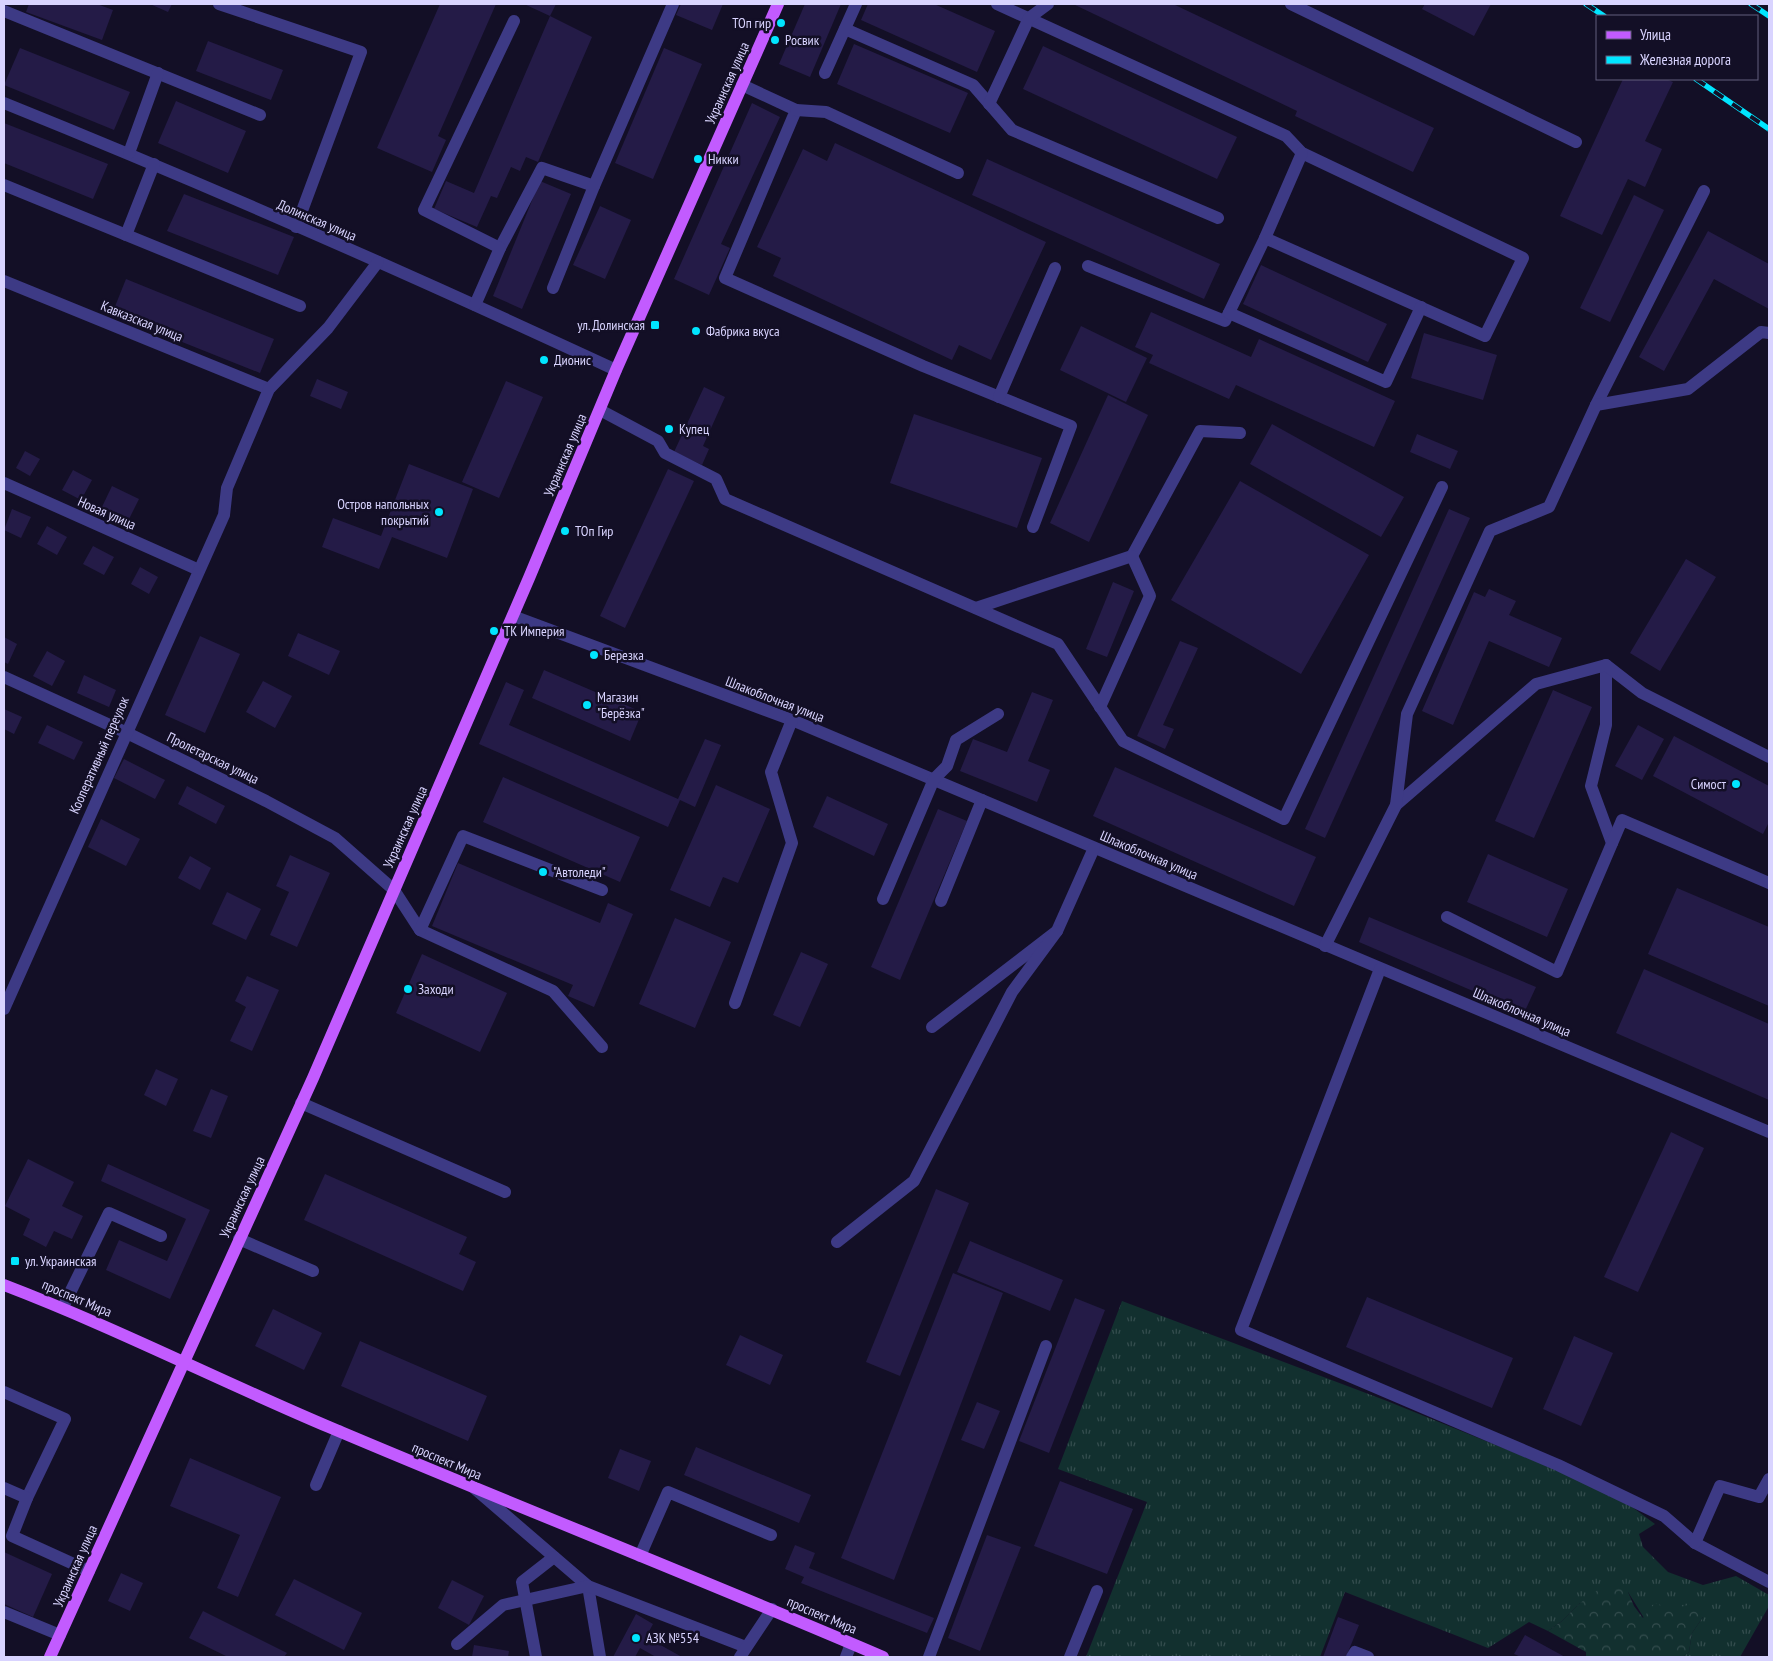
<svg xmlns="http://www.w3.org/2000/svg" width="1773" height="1661" viewBox="0 0 1773 1661" font-family="'PT Sans Narrow',sans-serif">
<defs>
<pattern id="grass-tufts" width="24" height="20" patternUnits="userSpaceOnUse" patternTransform="scale(1.25)"><rect width="24" height="20" fill="#12302f"/><path d="M3 7l-1-3M5 7V3M7 7l1-3M15 17l-1-3M17 17v-4M19 17l1-3" fill="none" stroke="#344d4e"/></pattern>
<pattern id="forest-crowns" width="20" height="18" patternUnits="userSpaceOnUse" patternTransform="scale(1.25)"><rect width="20" height="18" fill="#12302f"/><path d="M2 6a3 3 0 1 1 6 0M12 15a3 3 0 1 1 6 0" fill="none" stroke="#344d4e"/></pattern>
</defs>
<rect width="100%" height="100%" fill="#130f26"/>
<!-- grass -->
<path fill="url(#grass-tufts)" d="M1122,1301L1387,1401L1570,1475L1624,1501L1655,1524L1639,1534L1643,1547L1668,1572L1703,1585L1736,1576L1769,1595V1606L1740,1657H1683L1689,1652L1692,1633L1703,1617L1644,1618L1628,1592L1580,1603L1562,1621L1548,1631L1529,1622L1488,1648L1345,1592L1320,1657H1086L1147,1502L1058,1469Z"/>
<!-- forest -->
<path fill="url(#forest-crowns)" d="M1606,1584L1628,1592L1634,1606L1643,1618L1655,1603L1672,1609L1692,1604L1703,1617L1692,1633L1689,1652L1683,1657H1586V1652L1548,1631L1562,1621L1580,1603Z"/>
<!-- building -->
<g fill="#241b47">
<path d="M29,4H97L113,10L102,40L26,12Z"/>
<path d="M150,4H172L168,12Z"/>
<path d="M440,4H496L438,136L446,140L432,172L377,148Z"/>
<path d="M524,4H556L550,16Z"/>
<path d="M681,4H723L712,30L676,15Z"/>
<path d="M805,4H841L810,77L779,64Z"/>
<path d="M868,4H934L995,31L977,72L861,20Z"/>
<path d="M1073,4H1173L1434,128L1413,172L1295,116L1297,111Z"/>
<path d="M1425,4H1491L1474,36L1422,9Z"/>
<path d="M550,16L592,37L538,162L526,157L520,171L511,167L497,198L491,196L477,227L434,209L446,181L474,193Z"/>
<path d="M208,41L283,70L271,100L196,71Z"/>
<path d="M854,44L968,93L950,133L837,84Z"/>
<path d="M1043,46L1237,137L1217,179L1023,89Z"/>
<path d="M20,48L130,92L114,130L4,85Z"/>
<path d="M664,48L702,64L653,179L615,163Z"/>
<path d="M1623,79H1666L1673,82L1645,141L1662,149L1645,187L1628,179L1602,235L1560,216Z"/>
<path d="M176,101L246,131L228,173L158,143Z"/>
<path d="M752,103L780,117L721,244L730,248L709,295L674,279Z"/>
<path d="M4,123L108,164L93,199L4,163Z"/>
<path d="M835,143L1046,242L991,360L959,345L952,360L773,276L781,258L757,247L803,149L827,161Z"/>
<path d="M987,159L1220,264L1204,299L972,195Z"/>
<path d="M540,181L571,194L522,309L493,296Z"/>
<path d="M184,194L294,237L278,275L167,231Z"/>
<path d="M1634,195L1664,210L1610,322L1580,308Z"/>
<path d="M600,206L631,220L605,279L573,265Z"/>
<path d="M1708,231L1769,264V309L1714,279L1664,371L1639,357Z"/>
<path d="M1261,265L1387,324L1368,362L1243,304Z"/>
<path d="M126,279L274,339L260,373L112,314Z"/>
<path d="M1151,312L1251,357L1259,339L1395,401L1374,447L1236,385L1229,399L1149,363L1153,355L1135,347Z"/>
<path d="M1081,326L1147,358L1126,402L1060,370Z"/>
<path d="M1424,333L1497,355L1483,400L1411,378Z"/>
<path d="M317,379L348,392L341,409L310,396Z"/>
<path d="M506,381L543,397L499,498L462,482Z"/>
<path d="M704,387L725,397L703,446L709,449L702,465L674,452Z"/>
<path d="M1108,395L1148,415L1089,542L1050,523Z"/>
<path d="M914,414L1042,458L1017,528L890,483Z"/>
<path d="M1272,424L1404,497L1381,537L1250,464Z"/>
<path d="M1417,434L1458,451L1450,469L1410,452Z"/>
<path d="M25,451L40,459L30,476L16,468Z"/>
<path d="M409,464L473,489L447,558L392,537L379,569L322,547L333,518L381,536Z"/>
<path d="M668,469L694,481L625,628L600,616Z"/>
<path d="M73,470L92,480L81,500L62,490Z"/>
<path d="M1240,481L1369,555L1301,674L1171,600Z"/>
<path d="M112,486L139,499L128,521L101,509Z"/>
<path d="M12,509L31,517L21,538L4,530Z"/>
<path d="M1449,509L1470,518L1325,838L1305,829Z"/>
<path d="M47,526L67,537L57,555L37,544Z"/>
<path d="M93,546L114,557L104,575L83,564Z"/>
<path d="M1686,559L1716,577L1660,671L1630,653Z"/>
<path d="M140,567L158,577L149,594L131,584Z"/>
<path d="M1113,582L1134,591L1107,657L1086,649Z"/>
<path d="M1489,589L1516,601L1509,615L1562,638L1549,667L1489,641L1453,725L1422,711L1474,592L1485,597Z"/>
<path d="M298,633L340,651L329,675L288,656Z"/>
<path d="M200,636L240,654L205,733L165,715Z"/>
<path d="M4,637L17,644L8,664L4,662Z"/>
<path d="M1180,641L1198,648L1163,725L1174,729L1165,749L1137,736Z"/>
<path d="M47,651L65,661L52,686L33,676Z"/>
<path d="M544,670L642,712L630,741L532,698Z"/>
<path d="M84,675L116,690L109,707L77,693Z"/>
<path d="M263,681L292,696L275,728L246,712Z"/>
<path d="M506,682L524,690L509,725L678,799L705,739L721,745L695,807L680,800L668,827L479,744Z"/>
<path d="M1553,690L1592,707L1534,838L1495,821Z"/>
<path d="M1032,692L1053,700L1028,761L1050,770L1037,802L960,771L973,739L1007,752Z"/>
<path d="M4,709L22,717L14,734L4,729Z"/>
<path d="M47,725L83,742L74,760L38,743Z"/>
<path d="M1638,725L1664,739L1642,780L1615,766Z"/>
<path d="M1674,736L1769,786V822L1763,834L1653,776Z"/>
<path d="M124,759L165,780L155,799L114,778Z"/>
<path d="M1115,767L1316,857L1294,906L1093,816Z"/>
<path d="M503,777L640,837L620,882L483,822Z"/>
<path d="M716,785L770,809L738,883L723,877L710,907L670,890Z"/>
<path d="M187,786L225,806L216,824L178,804Z"/>
<path d="M827,796L888,824L874,856L813,827Z"/>
<path d="M938,809L967,821L900,980L871,967Z"/>
<path d="M101,819L140,839L126,866L88,847Z"/>
<path d="M1488,854L1568,889L1547,937L1467,902Z"/>
<path d="M290,855L330,873L297,947L270,935L289,892L276,886Z"/>
<path d="M190,856L211,868L200,890L178,878Z"/>
<path d="M458,863L600,923L608,903L633,914L594,1007L568,996L573,985L432,926Z"/>
<path d="M1677,888L1769,927V1006L1648,954Z"/>
<path d="M227,892L261,909L246,940L212,924Z"/>
<path d="M1369,917L1536,987L1524,1013L1359,942Z"/>
<path d="M675,918L731,942L695,1028L639,1004Z"/>
<path d="M801,952L828,964L800,1027L773,1015Z"/>
<path d="M422,954L507,993L480,1052L396,1013Z"/>
<path d="M1644,969L1769,1024V1100L1616,1033Z"/>
<path d="M247,976L279,990L252,1051L230,1041L246,1007L235,1001Z"/>
<path d="M156,1069L178,1079L166,1106L144,1095Z"/>
<path d="M211,1089L228,1096L211,1138L193,1131Z"/>
<path d="M1671,1132L1704,1148L1638,1292L1604,1277Z"/>
<path d="M28,1159L74,1182L62,1206L83,1216L72,1239L54,1231L46,1247L23,1235L30,1219L5,1206Z"/>
<path d="M108,1164L210,1210L170,1299L106,1270L119,1240L167,1261L186,1219L101,1181Z"/>
<path d="M325,1174L467,1237L459,1254L476,1262L463,1291L304,1220Z"/>
<path d="M936,1189L969,1203L900,1376L866,1362Z"/>
<path d="M970,1241L1063,1280L1050,1311L957,1272Z"/>
<path d="M953,1273L1003,1293L894,1580L841,1558Z"/>
<path d="M1367,1297L1513,1358L1492,1408L1346,1347Z"/>
<path d="M1075,1298L1105,1310L1049,1453L1019,1441Z"/>
<path d="M273,1309L322,1333L304,1370L255,1346Z"/>
<path d="M740,1335L783,1355L770,1385L726,1365Z"/>
<path d="M1574,1336L1613,1353L1581,1426L1543,1409Z"/>
<path d="M360,1341L487,1396L468,1441L341,1386Z"/>
<path d="M977,1402L1000,1411L984,1449L961,1440Z"/>
<path d="M696,1447L811,1495L799,1523L684,1475Z"/>
<path d="M620,1449L651,1461L639,1491L608,1478Z"/>
<path d="M190,1458L281,1497L238,1597L217,1588L240,1535L170,1506Z"/>
<path d="M1060,1481L1133,1509L1107,1574L1034,1546Z"/>
<path d="M987,1535L1021,1547L980,1651L948,1638Z"/>
<path d="M795,1545L815,1553L809,1568L934,1618L927,1633L801,1583L804,1577L785,1569Z"/>
<path d="M4,1552L52,1574L33,1617L4,1604Z"/>
<path d="M121,1573L143,1583L130,1611L108,1601Z"/>
<path d="M294,1579L362,1613L344,1650L275,1615Z"/>
<path d="M452,1580L484,1596L469,1625L438,1608Z"/>
<path d="M203,1611L287,1653L284,1657H228L189,1638Z"/>
<path d="M636,1614L653,1624L646,1637L682,1657H656L640,1648L635,1657H613Z"/>
<path d="M1338,1617L1359,1625L1346,1657H1323Z"/>
<path d="M1525,1635L1565,1657H1521L1514,1654Z"/>
<path d="M474,1645L509,1651L508,1657H472Z"/>
</g>
<g fill="none" stroke-linecap="round" stroke-linejoin="round">
<!-- minor -->
<g stroke="#3d3a85" stroke-width="12">
<path d="M219,4L361,52L296,227"/>
<path d="M997,4L1286,136L1302,153L1523,258L1485,336L1265,238L1225,321L1088,266"/>
<path d="M1291,4L1576,142"/>
<path d="M4,11L260,115"/>
<path d="M845,29L973,85L1012,130L1218,218"/>
<path d="M825,73L856,4"/>
<path d="M742,85L796,110L725,278L923,366L1071,426L1033,527"/>
<path d="M4,103C210,186 414,276 616,370"/>
<path d="M989,104L1029,18L1048,4"/>
<path d="M796,110L826,112L958,173"/>
<path d="M129,153L158,73"/>
<path d="M4,185L300,306"/>
<path d="M126,235L154,164"/>
<path d="M1265,238L1302,153"/>
<path d="M500,248L542,168L594,186"/>
<path d="M4,281L269,389"/>
<path d="M553,288L594,186L673,4"/>
<path d="M475,305L500,248L424,210L514,21"/>
<path d="M1229,313L1386,382L1421,307"/>
<path d="M999,397L1055,268"/>
<path d="M1596,405L1704,191"/>
<path d="M600,410L658,441L665,453L716,479L725,499L1058,644L1123,741L1284,819L1442,487"/>
<path d="M4,483L199,570"/>
<path d="M976,608L1132,556L1200,431L1240,433"/>
<path d="M513,616L792,720L1769,1132"/>
<path d="M1606,665V725L1591,786L1612,843"/>
<path d="M4,677L125,732L266,801L335,838L394,890L420,930L553,991L602,1047"/>
<path d="M1100,707L1150,596L1132,556"/>
<path d="M1396,805L1536,684L1606,665L1642,693L1769,757"/>
<path d="M883,899L934,779L947,766L956,740L998,714"/>
<path d="M941,901L982,800"/>
<path d="M1447,917L1557,972L1622,820L1769,883"/>
<path d="M420,930L463,836L602,890"/>
<path d="M1325,946L1396,805L1407,714L1490,531L1549,507L1596,405L1688,389L1761,332L1769,333"/>
<path d="M1380,969L1241,1330L1558,1465L1664,1516L1695,1543L1769,1582"/>
<path d="M735,1003L792,843L771,772L792,720"/>
<path d="M4,1009L224,515L227,488L269,389L328,328L378,262"/>
<path d="M932,1027L1057,931L1094,848"/>
<path d="M301,1103L505,1192"/>
<path d="M239,1239L313,1271"/>
<path d="M837,1242L914,1181L1012,992L1057,931"/>
<path d="M63,1307L109,1213L161,1236"/>
<path d="M4,1392L65,1419L27,1498"/>
<path d="M316,1485L339,1431"/>
<path d="M4,1488L27,1498L12,1536L89,1571"/>
<path d="M474,1488L588,1586L600,1657"/>
<path d="M1695,1543L1720,1486L1759,1497L1769,1479"/>
<path d="M640,1556L668,1492L771,1535"/>
<path d="M4,1612L60,1635"/>
<path d="M457,1644L503,1605L588,1586L746,1647"/>
<path d="M536,1657L522,1582L554,1557"/>
<path d="M740,1657L772,1609"/>
<path d="M846,1657L851,1644"/>
<path d="M929,1657L1046,1346"/>
<path d="M1070,1657L1097,1591"/>
<path d="M1352,1657L1355,1652L1368,1657"/>
</g>
<!-- major -->
<g stroke="#c25bff" stroke-width="12">
<path d="M4,1285C114,1327 220,1381 329,1427C513,1505 699,1578 883,1657"/>
<path d="M50,1657L313,1078L529,578L616,370L778,4"/>
</g>
<!-- rail casing -->
<g stroke="#00e5ff" stroke-width="5.5">
<g id="rail">
<path d="M1586,4L1604,16"/>
<path d="M1751,4L1769,16"/>
<path d="M1696,79L1769,129"/>
</g>
</g>
<!-- rail -->
<use href="#rail" stroke="#130f26" stroke-width="4" stroke-dasharray="11" stroke-linecap="butt"/>
</g>
<!-- markers -->
<g fill="#00e5ff" stroke="#130f26" stroke-width="2">
<circle cx="781" cy="23" r="5"/>
<circle cx="775" cy="40" r="5"/>
<circle cx="698" cy="159" r="5"/>
<rect x="650" y="320" width="10" height="10" rx="2.5"/>
<circle cx="696" cy="331" r="5"/>
<circle cx="544" cy="360" r="5"/>
<circle cx="669" cy="429" r="5"/>
<circle cx="439" cy="512" r="5"/>
<circle cx="565" cy="531" r="5"/>
<circle cx="494" cy="631" r="5"/>
<circle cx="594" cy="655" r="5"/>
<circle cx="587" cy="705" r="5"/>
<circle cx="1736" cy="784" r="5"/>
<circle cx="543" cy="872" r="5"/>
<circle cx="408" cy="989" r="5"/>
<rect x="10" y="1256" width="10" height="10" rx="2.5"/>
<circle cx="636" cy="1638" r="5"/>
</g>
<g text-anchor="middle" dominant-baseline="central" stroke-width="5" stroke-linejoin="round" paint-order="stroke">
<!-- poi labels -->
<g font-size="14" fill="#d9d4ff" stroke="#130f26" text-anchor="start">
<text x="771" y="23" text-anchor="end">ТОп гир</text>
<text x="785" y="40">Росвик</text>
<text x="708" y="159">Никки</text>
<text x="645" y="325" text-anchor="end">ул. Долинская</text>
<text x="706" y="331">Фабрика вкуса</text>
<text x="554" y="360">Дионис</text>
<text x="679" y="429">Купец</text>
<text x="429" y="504" text-anchor="end">Остров напольных<tspan x="429" dy="16">покрытий</tspan></text>
<text x="575" y="531">ТОп Гир</text>
<text x="504" y="631">ТК Империя</text>
<text x="604" y="655">Березка</text>
<text x="597" y="697">Магазин<tspan x="597" dy="16">"Берёзка"</tspan></text>
<text x="1726" y="784" text-anchor="end">Симост</text>
<text x="553" y="872">"Автоледи"</text>
<text x="418" y="989">Заходи</text>
<text x="25" y="1261">ул. Украинская</text>
<text x="646" y="1638">АЗК №554</text>
</g>
<!-- street labels -->
<g font-size="14" fill="#d9d4ff" stroke="#130f26">
<text transform="translate(727 83) rotate(-66)">Украинская улица</text>
<text transform="translate(317 220) rotate(23)">Долинская улица</text>
<text transform="translate(142 321) rotate(22)">Кавказская улица</text>
<text transform="translate(565 455) rotate(-67)">Украинская улица</text>
<text transform="translate(107 513) rotate(24)">Новая улица</text>
<text transform="translate(775 699) rotate(21)">Шлакоблочная улица</text>
<text transform="translate(99 755) rotate(-66)">Кооперативный переулок</text>
<text transform="translate(213 758) rotate(26)">Пролетарская улица</text>
<text transform="translate(405 827) rotate(-66)">Украинская улица</text>
<text transform="translate(1149 855) rotate(23)">Шлакоблочная улица</text>
<text transform="translate(1522 1012) rotate(23)">Шлакоблочная улица</text>
<text transform="translate(242 1197) rotate(-65)">Украинская улица</text>
<text transform="translate(77 1298) rotate(23)">проспект Мира</text>
<text transform="translate(447 1461) rotate(23)">проспект Мира</text>
<text transform="translate(75 1566) rotate(-66)">Украинская улица</text>
<text transform="translate(822 1615) rotate(23)">проспект Мира</text>
</g>
</g>
<!-- border -->
<rect width="1773" height="1661" fill="none" stroke="#d9d4ff" stroke-width="10"/>
<!-- legend -->
<rect x="1596" y="15" width="162" height="65" fill="#130f26" stroke="#625e7d"/>
<rect x="1606" y="31" width="25" height="8" fill="#c25bff" stroke="#625e7d"/>
<text x="1640" y="40" font-size="15" fill="#d9d4ff">Улица</text>
<rect x="1606" y="56" width="25" height="8" fill="#00e5ff" stroke="#625e7d"/>
<text x="1640" y="65" font-size="15" fill="#d9d4ff">Железная дорога</text>
</svg>
